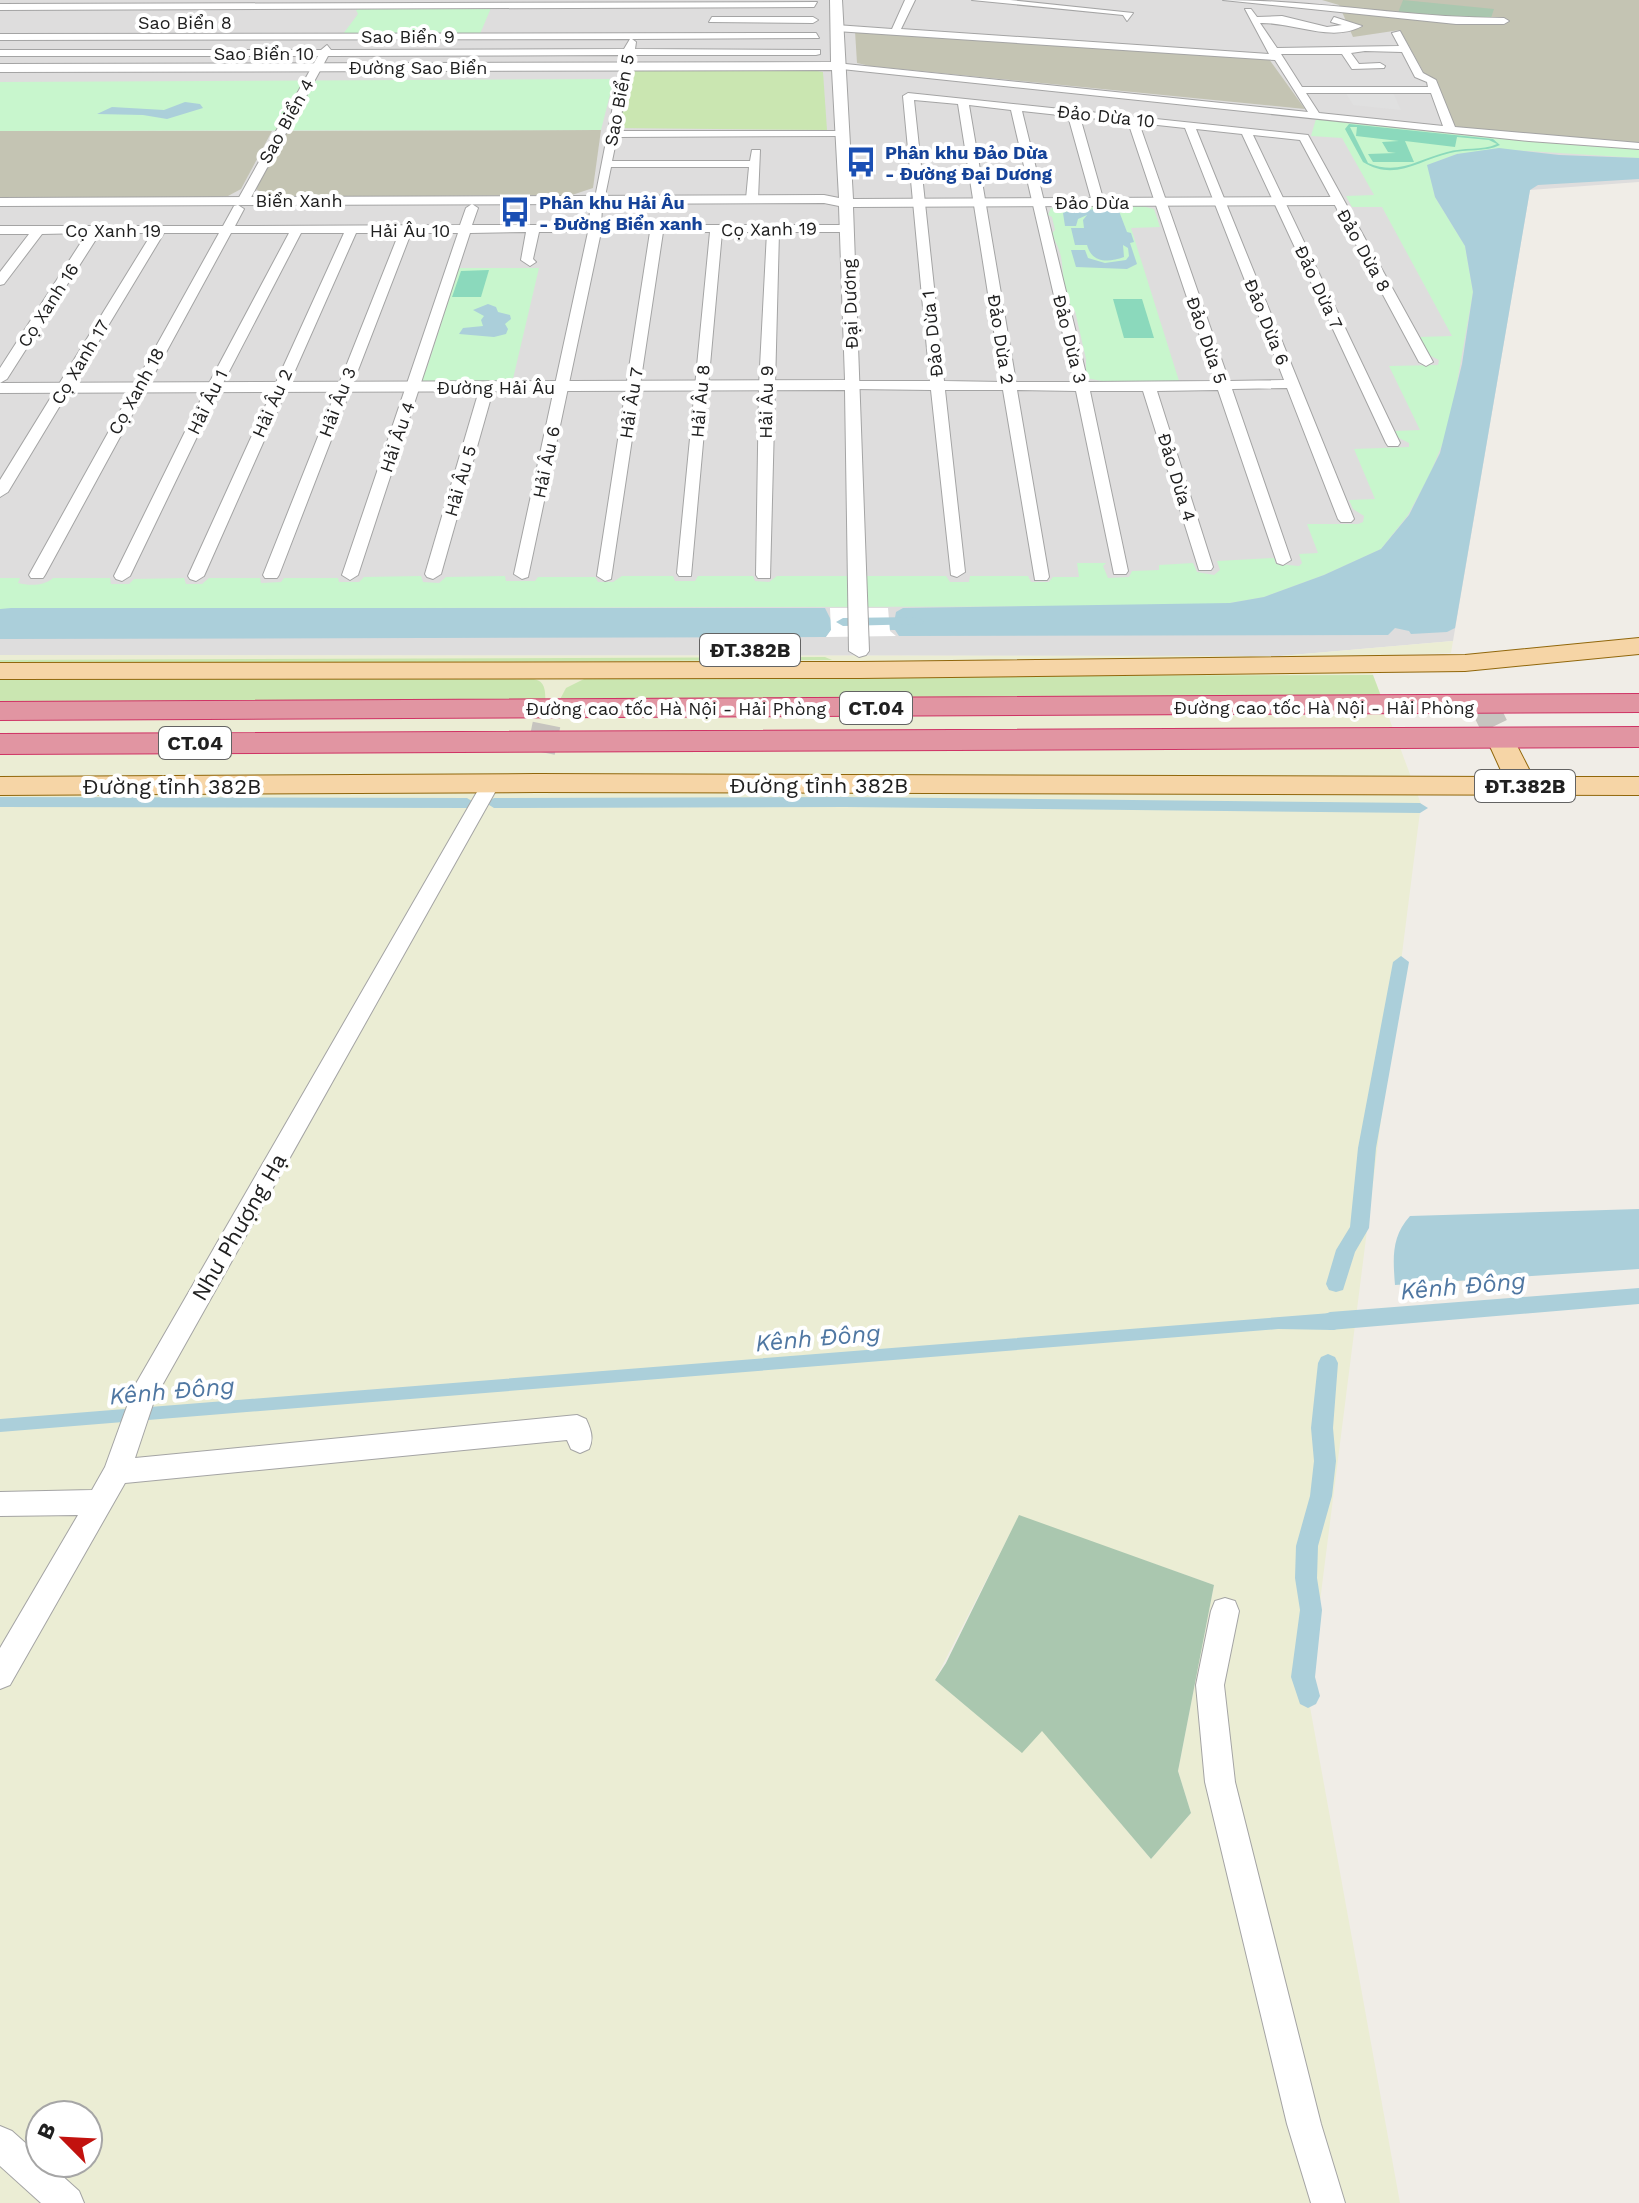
<svg xmlns="http://www.w3.org/2000/svg" width="1639" height="2203" viewBox="0 0 1639 2203" font-family="'Work Sans',sans-serif">
<rect width="100%" height="100%" fill="#f0ede7"/>
<!-- residential -->
<path fill="#dedddd" d="M0,0H1639V182L1530,190L1453,641L1280,656L0,655Z"/>
<!-- construction -->
<g fill="#c4c4b3">
<path d="M1322,0H1639V148L1453,133L1452,123L1400,30L1353,37L1339,5Z"/>
<path d="M855,31L1269,59L1305,109L870,66L857,63Z"/>
<path d="M601,130L593,188L572,195L268,197L256,189L286,131Z"/>
<path d="M0,131H272L241,189L228,196L216,197H0Z"/>
</g>
<!-- farmland -->
<path fill="#ebedd4" fill-rule="evenodd" d="M1453,641L1451,653L1366,656L1421,804L1308,1696L1400,2203H0V655L1280,656ZM1019,1516L1214,1585L1178,1771L1191,1813L1151,1859L1042,1730L1022,1752L935,1680ZM40,2115H88V2163H40Z"/>
<!-- grass -->
<g fill="#cae6b1">
<path d="M812,70L823,72L827,130L618,128L632,71Z"/>
<path d="M825,657L832,660L0,664V660Z"/>
<path d="M1373,675L1384,704L556,707L566,688L590,676Z"/>
<path d="M515,677C541,679 547,678 545,707L0,704V678Z"/>
</g>
<!-- cemetery -->
<g fill="#aac7af">
<path d="M1403,0L1494,9L1489,24L1396,18Z"/>
<path d="M1019,1515L1214,1585L1178,1771L1191,1813L1151,1859L1042,1731L1022,1753L935,1680L946,1663Z"/>
</g>
<!-- park -->
<g fill="#c8f6cd">
<path d="M361,8H491L480,34H343L358,14L356,10Z"/>
<path d="M614,79L601,130L0,131V82Z"/>
<path d="M1316,119L1585,146L1639,148V158L1511,150L1457,154L1428,165L1435,197L1465,246L1473,292L1449,428L1430,474L1408,515L1381,549L1324,575L1264,597L1230,603L1183,606L0,609V578H20L18,583C30,586 44,586 53,578H110L111,584H129L134,579L184,578L186,584H202L209,578H260L261,583L281,582L284,578H338L339,582H359L364,577L421,576L423,582L439,583L446,577L505,576L506,581H535L538,577H595L598,582H613L622,576H673L675,581H695L698,576H753L755,581L769,582L777,576H946L950,582H969L970,576H1028L1031,582H1049L1053,577H1079L1077,563H1106L1103,566L1108,578L1129,577L1132,571L1159,570V565L1193,563L1197,572L1214,575L1220,570L1217,561L1274,558L1276,564L1299,566L1302,563L1299,554L1318,553L1307,524H1358L1363,522L1364,516L1353,509L1349,500L1375,499L1354,449L1409,447V443L1397,437L1394,431L1420,430L1389,366L1438,365L1439,360L1429,355L1419,337L1452,336L1382,207H1352L1346,196L1374,195L1342,138L1311,136Z"/>
<path d="M1062,206H1142L1154,209L1160,227L1131,228L1179,381H1102L1086,378V359L1075,311C1059,298 1066,268 1059,250C1057,244 1054,240 1052,233L1055,230L1052,217L1048,215L1051,208Z"/>
<path d="M459,268H539L512,383L423,382L422,375L426,371Z"/>
</g>
<!-- pitch -->
<g fill="#8bd9bc" fill-rule="evenodd">
<path d="M1349,124L1493,139L1500,145C1486,152 1466,149 1450,153C1419,160 1395,182 1363,162L1345,129ZM1350,127H1357L1356,136L1399,141L1382,142L1388,152L1396,153L1368,154L1373,162H1414L1405,141L1455,147L1457,137L1489,140L1497,144C1482,151 1463,147 1447,152C1418,159 1399,176 1368,163Z"/>
<path d="M489,270L481,297H452L461,271Z"/>
<path d="M1113,299H1142L1154,338H1124Z"/>
</g>
<!-- parking -->
<path fill="#e0e0e0" d="M1345,92H1393L1401,110L1353,105Z"/>
<!-- water -->
<g fill="#abcfda">
<path d="M185,102L200,104L203,108L167,119L143,115L97,114L112,107L164,110Z"/>
<path d="M1499,148L1559,155L1639,158V179L1538,185L1530,190L1455,628L1447,632L1411,634L1409,631L1395,628L1388,635L899,636L895,630L832,629L826,637L0,639V609L11,608H825L831,620L894,623L896,612L903,608L1230,603L1264,597L1324,575L1381,549L1409,515L1440,453L1462,364L1473,292L1465,246L1435,197L1427,165L1457,154Z"/>
<path d="M1113,209L1119,211L1127,232L1131,233L1134,242L1130,243L1137,264L1127,269L1076,267L1071,250H1085L1088,258L1105,263L1126,260L1129,256L1128,248L1123,245L1124,257C1108,263 1092,263 1087,245H1075L1071,228H1084L1083,220L1087,215L1078,219L1076,226H1065L1063,213L1071,210Z"/>
<path d="M488,304L496,307L498,312L510,315L511,319L505,324L508,329L506,334L494,337L459,334L463,328L483,326L481,320L484,316L473,310Z"/>
<path d="M1639,1209V1269L1395,1285C1393,1259 1391,1237 1410,1216Z"/>
<path d="M1356,1311L1355,1322L1334,1330L1278,1329L0,1432V1419Z"/>
</g>
<!-- pier -->
<path fill="#fff" d="M830,608H888L890,631L896,636L826,637L831,630Z"/>
<g fill="none" stroke-linecap="round" stroke-linejoin="round">
<!-- canal -->
<g fill="#abcfda" fill-rule="evenodd">
<path d="M917,617L924,621L922,624L843,626L836,622L843,618Z"/>
<path d="M0,797L467,798L475,803L467,808L0,807Z"/>
<path d="M845,797L1420,803L1428,808L1420,813L845,807L494,808L486,803L494,798Z"/>
<path d="M1401,956L1409,962L1376,1148L1369,1228L1355,1252L1343,1290L1336,1292L1329,1290L1326,1284L1336,1250L1350,1227L1358,1148L1393,962Z"/>
<path d="M1639,1288V1304L1330,1330L1323,1327L1320,1321L1323,1315L1330,1312Z"/>
<path d="M1328,1354L1335,1357L1338,1363L1333,1428L1336,1461L1332,1496L1318,1546L1317,1578L1322,1610L1315,1677L1320,1696L1316,1704L1308,1708L1300,1704L1291,1677L1300,1610L1295,1578L1296,1546L1310,1496L1314,1461L1311,1428L1318,1363L1321,1357Z"/>
</g>
<!-- primary-tunnel -->
<g stroke="#c6c4bf" stroke-width="28" stroke-dasharray="28 14" stroke-linecap="butt">
<path d="M1482,701L1503,744"/>
<path d="M541,752L550,707"/>
</g>
<!-- minor casing -->
<g stroke="#a4a4a4" stroke-width="2">
<g id="minor">
<path d="M905,0H915L901,29L1269,54L1245,9H1251L1257,17L1282,16L1327,27L1342,25L1331,22L1334,17L1362,26C1332,43 1293,22 1260,23L1277,48L1399,46L1392,33L1400,31L1423,73L1436,80L1455,127L1639,143V149L1529,141L832,68L831,66L836,63L1308,112L1275,60L836,31L831,28L836,25L892,29ZM1365,51L1402,52L1415,77L1427,82L1428,87H1302L1281,54H1342L1352,69L1384,68L1385,66L1380,63L1359,64L1351,53ZM1306,93H1431L1443,126L1319,113Z"/>
<path d="M972,0H1010L1133,13L1127,21L1123,15Z"/>
<path d="M1223,0C1317,0 1410,18 1504,18L1509,21L1504,24H1456Z"/>
<path d="M817,2L814,7L0,10V4Z"/>
<path d="M712,17H813L818,20L813,23L709,22Z"/>
<path d="M816,33L819,38L632,39L636,42L635,49L820,50V54L816,55H633L618,131H846V135L842,136L617,137L612,161H750L752,150H760L758,199L752,203L746,199L749,167H611L604,201L594,203L623,55L328,56L249,201L243,205L237,201L318,56H0V50H321L327,45L331,50L624,49L630,39L0,40V34Z"/>
<path d="M908,93L1308,135L1433,362L1426,366L1419,362L1300,140L1253,135L1400,443L1398,446H1388L1386,443L1242,134L1196,129L1354,519L1351,522H1341L1338,519L1287,388L1232,389L1291,560L1283,565L1277,563L1218,390L1157,391L1213,567L1211,570H1199L1143,391H1090L1128,571L1126,574H1114L1076,391L1017,390L1049,577L1047,580H1035L1003,390H945L965,572L957,577L951,575L931,390L853,389L846,385L853,381H930L903,96ZM914,100L958,104L1002,382L944,381ZM969,105L1011,110L1074,382H1016ZM1022,111L1068,116L1092,202L1098,206L1104,202L1080,117L1128,122L1215,381L1088,382ZM1139,123L1185,128L1284,380L1229,381Z"/>
<path d="M472,204L478,208L472,225H589L590,208L596,204L602,208L601,225H851V231L847,232H779L770,578H758L756,575L759,386L767,232H722L691,576H679L677,573L710,232H663L611,579L605,581L597,576L650,232H601L528,577L522,579L514,574L588,232H539L533,259L536,262L530,266L521,260L526,232L470,233L358,575L350,580L342,575L458,233H411L279,575L277,578H265L263,575L399,233H356L204,576L196,581L190,579L188,576L344,233H301L221,387L130,576L122,581L116,579L114,576L207,387L289,233H231L45,575L43,578H31L29,575L219,233H164L8,492L0,497V480L152,233H100L7,379L0,383V368L87,233L42,234L4,284L0,285V272L29,234H0V226H223L234,206L238,205L244,209L235,226L460,225L466,208Z"/>
<path d="M487,383L494,387L441,574L433,579L427,577L425,574L480,387Z"/>
<path d="M490,779L499,785L155,1398L135,1458L577,1415L586,1419C591,1430 594,1438 589,1449L580,1453L571,1449L567,1440L125,1483L10,1685L0,1689V1648L78,1515L0,1516V1492L92,1490L105,1467L134,1387L481,785Z"/>
<path d="M1225,1598L1235,1601L1239,1611L1224,1685L1235,1782L1321,2124L1345,2203H1311L1287,2124L1205,1782L1196,1685L1211,1611L1215,1601Z"/>
<path d="M0,2126L12,2131L40,2156V2163H48L79,2191L84,2203H41L0,2166Z"/>
</g>
</g>
<!-- tertiary casing -->
<g stroke="#a4a4a4" stroke-width="2">
<path id="tertiary" d="M830,0H842L853,199L1337,197L1344,201L1337,205L853,207L869,651L866,655L859,657L849,651L845,390L0,393V383L845,380L839,206L824,203L0,206V198L824,195L839,198L832,70L0,72V64L831,62Z"/>
</g>
<!-- primary casing -->
<g stroke="#91670b" stroke-width="2">
<g id="primary">
<path d="M1639,638V654L1465,671L860,678L0,679V663L860,662L1465,655Z"/>
<path d="M1503,735L1513,738L1533,777H1639V795L536,792L0,795V777L536,774L1504,777L1489,744L1493,738Z"/>
</g>
</g>
<!-- motorway casing -->
<g stroke="#cf3365" stroke-width="2">
<g id="motorway">
<path d="M1639,694V712L0,720V702Z"/>
<path d="M1639,727V747L0,754V734Z"/>
</g>
</g>
<!-- minor -->
<use href="#minor" fill="#fff" fill-rule="evenodd"/>
<!-- tertiary -->
<use href="#tertiary" fill="#fff" fill-rule="evenodd"/>
<!-- primary -->
<use href="#primary" fill="#f6d5a6" fill-rule="evenodd"/>
<!-- motorway -->
<use href="#motorway" fill="#e195a2" fill-rule="evenodd"/>
</g>
<!-- icons -->
<defs>
<g id="bus-bare" transform="scale(2.4)"><path d="M-5-6H5V4H4V6H2V4H-2V6H-4V4H-5ZM-3.5-4V0h7V-4ZM-3.5 1.2v1.5H-2V1.2ZM2 1.2v1.5H3.5V1.2Z" fill="#1a4fb4" stroke="#fff" stroke-width="2.5" paint-order="stroke"/></g>
</defs>
<g fill-rule="evenodd">
<use href="#bus-bare" x="861" y="162"/>
<use href="#bus-bare" x="515" y="212"/>
</g>
<g text-anchor="middle" dominant-baseline="central" stroke-width="8" stroke-linejoin="round" paint-order="stroke">
<!-- far-street labels -->
<g font-size="18" fill="#202020" stroke="#fff">
<text x="185" y="22">Sao Biển 8</text>
<text x="408" y="36">Sao Biển 9</text>
<text x="264" y="53">Sao Biển 10</text>
<text x="418" y="67">Đường Sao Biển</text>
<text transform="translate(619 100) rotate(-79)">Sao Biển 5</text>
<text transform="translate(1106 116) rotate(6)">Đảo Dừa 10</text>
<text transform="translate(286 121) rotate(-61)">Sao Biển 4</text>
<text x="299" y="200">Biển Xanh</text>
<text x="1092" y="202">Đảo Dừa</text>
<text transform="translate(769 229) rotate(-1)">Cọ Xanh 19</text>
<text x="113" y="230">Cọ Xanh 19</text>
<text x="410" y="230">Hải Âu 10</text>
<text transform="translate(1364 250) rotate(61)">Đảo Dừa 8</text>
<text transform="translate(1319 287) rotate(65)">Đảo Dừa 7</text>
<text transform="translate(850 304) rotate(-92)">Đại Dương</text>
<text transform="translate(48 305) rotate(-57)">Cọ Xanh 16</text>
<text transform="translate(1267 322) rotate(68)">Đảo Dừa 6</text>
<text transform="translate(932 334) rotate(-96)">Đảo Dừa 1</text>
<text transform="translate(1001 339) rotate(81)">Đảo Dừa 2</text>
<text transform="translate(1070 339) rotate(76)">Đảo Dừa 3</text>
<text transform="translate(1207 340) rotate(71)">Đảo Dừa 5</text>
<text transform="translate(80 362) rotate(-59)">Cọ Xanh 17</text>
<text x="496" y="387">Đường Hải Âu</text>
<text transform="translate(136 391) rotate(-61)">Cọ Xanh 18</text>
<text transform="translate(700 401) rotate(-85)">Hải Âu 8</text>
<text transform="translate(207 402) rotate(-64)">Hải Âu 1</text>
<text transform="translate(337 402) rotate(-69)">Hải Âu 3</text>
<text transform="translate(766 402) rotate(-89)">Hải Âu 9</text>
<text transform="translate(272 403) rotate(-66)">Hải Âu 2</text>
<text transform="translate(631 403) rotate(-81)">Hải Âu 7</text>
<text transform="translate(397 437) rotate(-71)">Hải Âu 4</text>
<text transform="translate(546 462) rotate(-78)">Hải Âu 6</text>
<text transform="translate(1177 477) rotate(73)">Đảo Dừa 4</text>
<text transform="translate(460 481) rotate(-74)">Hải Âu 5</text>
<text x="1324" y="707">Đường cao tốc Hà Nội - Hải Phòng</text>
<text x="676" y="708">Đường cao tốc Hà Nội - Hải Phòng</text>
</g>
<!-- far-transit labels -->
<g font-size="18" font-weight="bold" fill="#164399" stroke="#fff" text-anchor="start">
<text x="885" y="152">Phân khu Đảo Dừa<tspan x="885" dy="21">- Đường Đại Dương</tspan></text>
<text x="539" y="202">Phân khu Hải Âu<tspan x="539" dy="21">- Đường Biển xanh</tspan></text>
</g>
<!-- shield labels -->
<g fill="#fff" stroke="#636363" stroke-width="2">
<rect x="700" y="634" width="100" height="32" rx="6"/>
<rect x="840" y="692" width="72" height="32" rx="6"/>
<rect x="159" y="727" width="72" height="32" rx="6"/>
<rect x="1475" y="770" width="100" height="32" rx="6"/>
</g>
<g font-size="20" font-weight="bold" fill="#202020">
<text x="750" y="650">ĐT.382B</text>
<text x="876" y="708">CT.04</text>
<text x="195" y="743">CT.04</text>
<text x="1525" y="786">ĐT.382B</text>
</g>
<!-- street labels -->
<g font-size="22" fill="#202020" stroke="#fff">
<text x="819" y="785">Đường tỉnh 382B</text>
<text x="172" y="786">Đường tỉnh 382B</text>
<text transform="translate(239 1227) rotate(-60)">Như Phượng Hạ</text>
</g>
<!-- water labels -->
<g font-size="24" font-style="italic" fill="#4f77a2" stroke="#fff">
<text transform="translate(1463 1286) rotate(-5)">Kênh Đông</text>
<text transform="translate(818 1338) rotate(-5)">Kênh Đông</text>
<text transform="translate(172 1391) rotate(-5)">Kênh Đông</text>
</g>
</g>
<!-- north arrow -->
<g transform="translate(64 2139) rotate(294)"><circle r="38" fill="#ffffff" stroke="#a6a6a6" stroke-width="2"/>
<path d="M0-6L14 30L0 20L-14 30Z" fill="#c2120e"/>
<text y="-12" font-size="22" font-weight="bold" text-anchor="middle" fill="#202020">B</text>
</g>
</svg>
